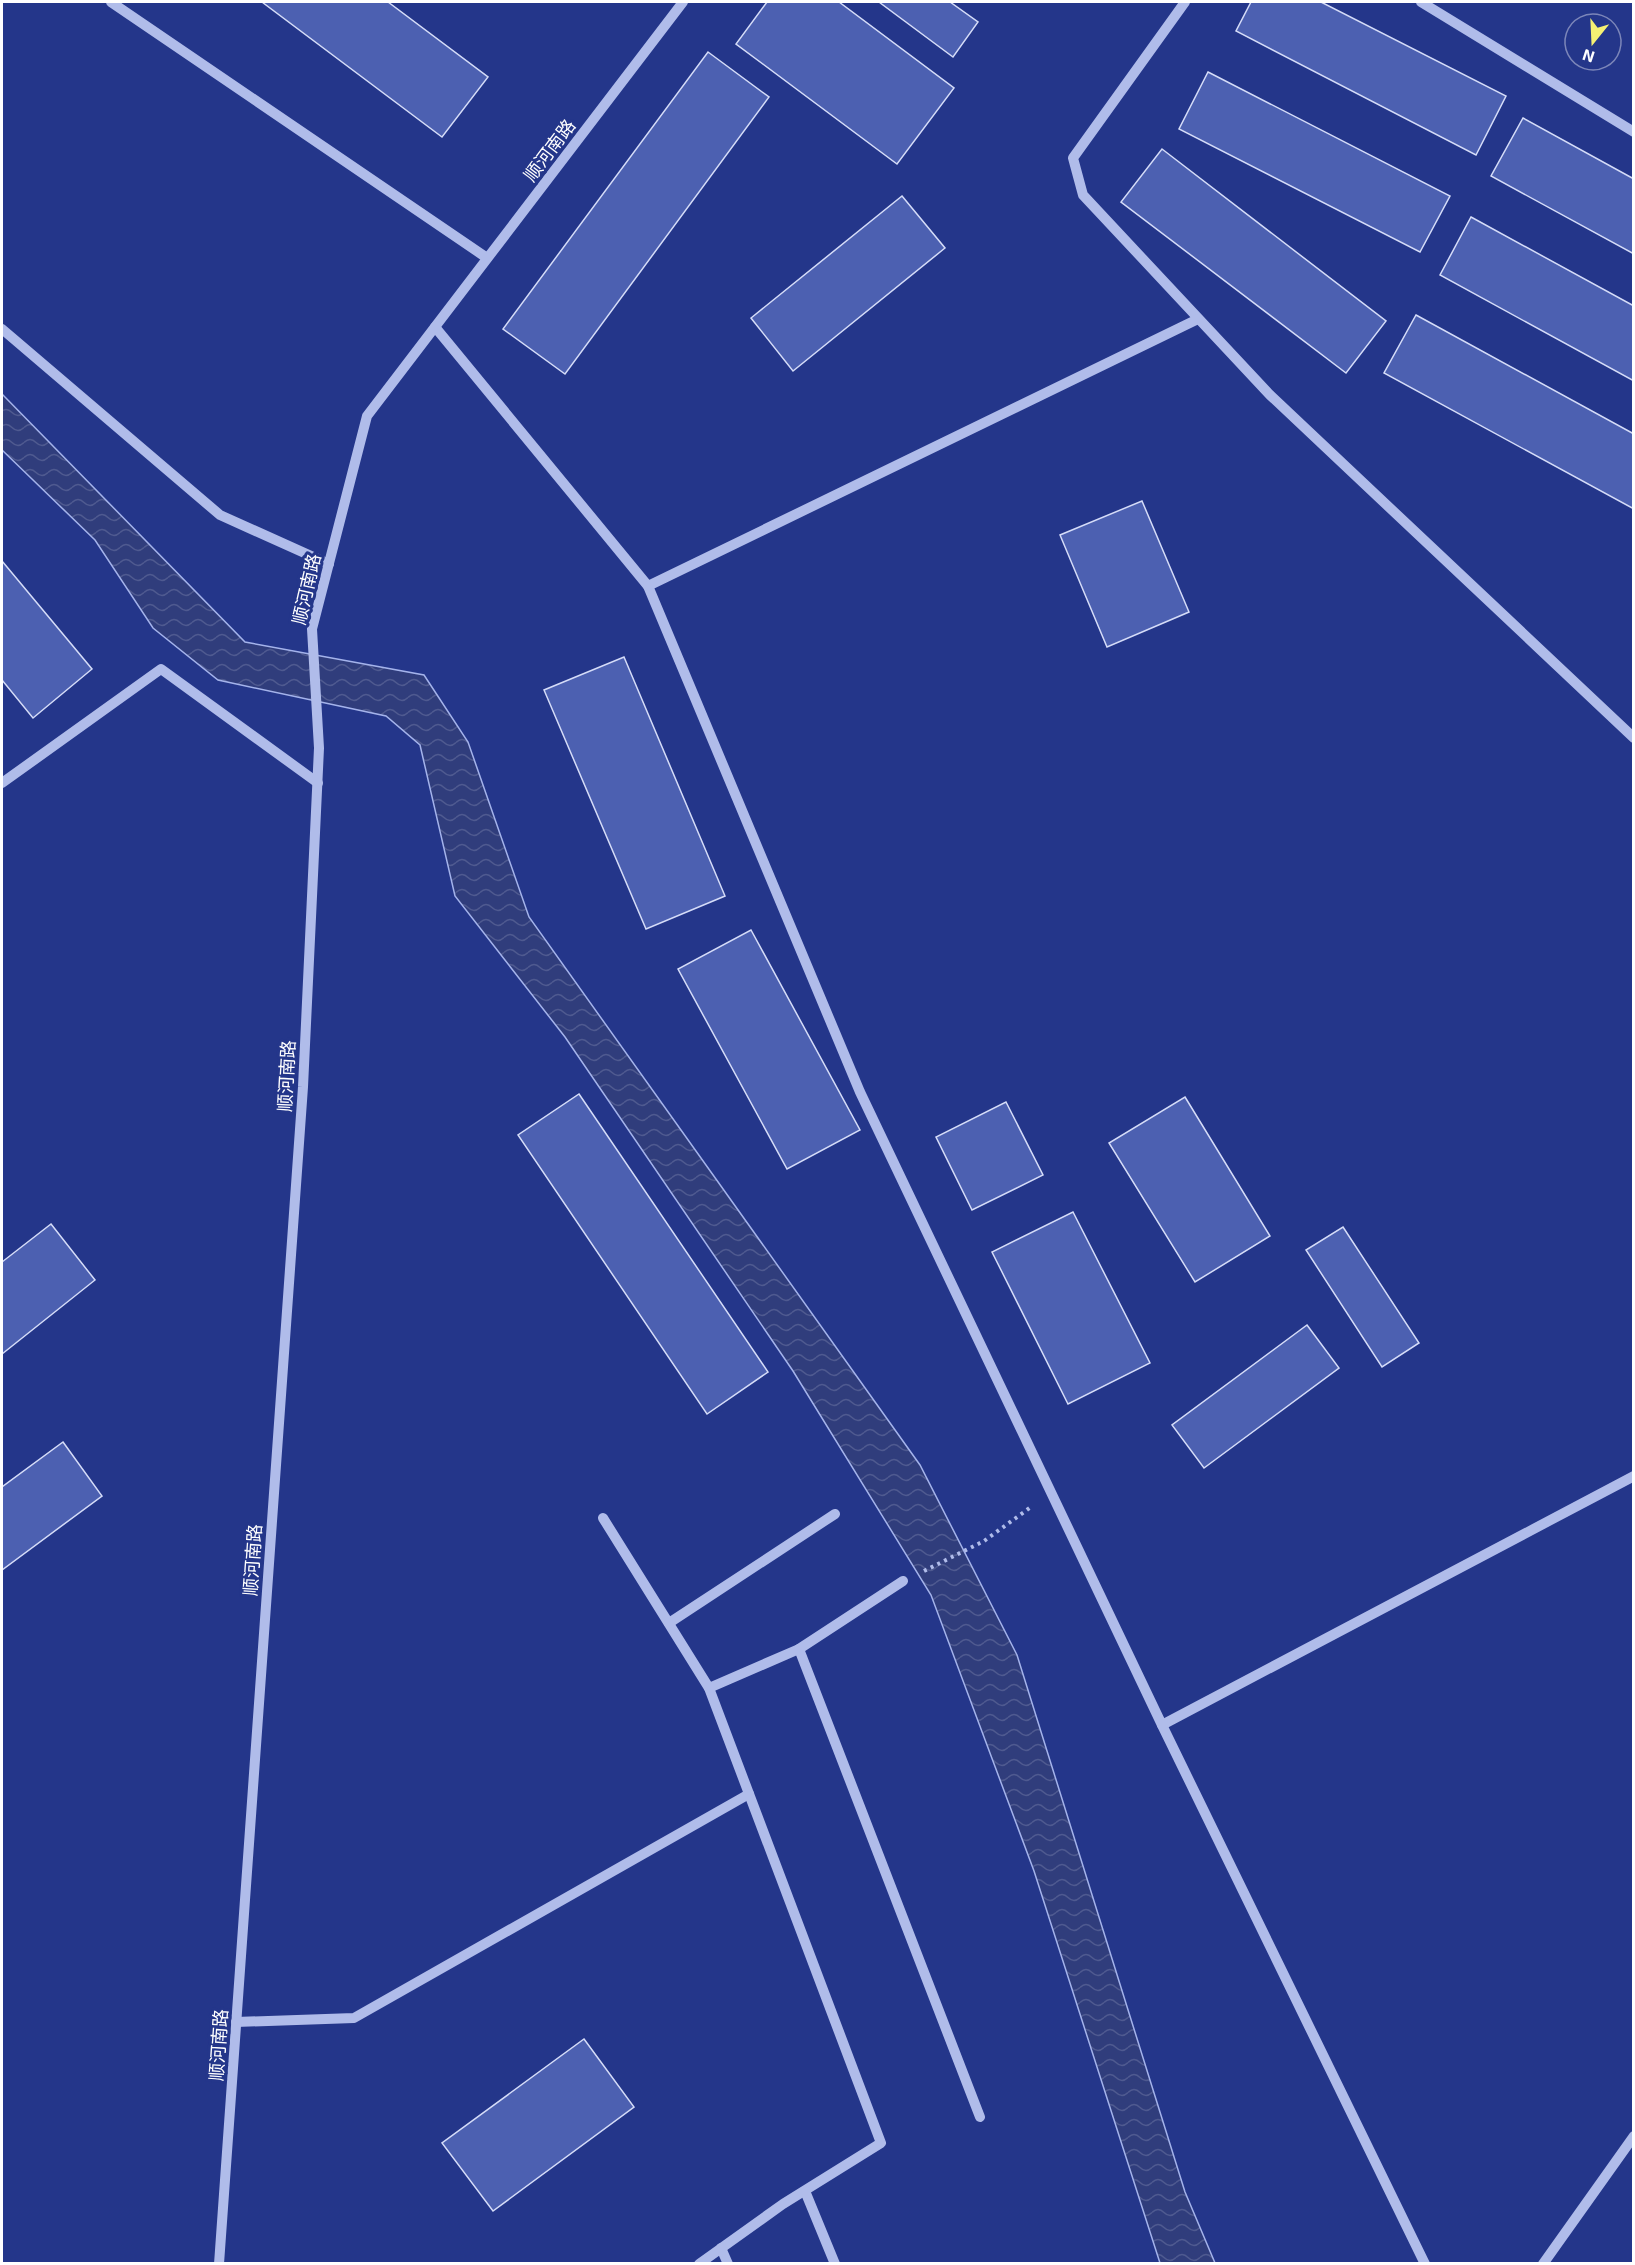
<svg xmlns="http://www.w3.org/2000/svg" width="1635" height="2265" viewBox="0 0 1635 2265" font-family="'Exo 2','Noto Sans SC',sans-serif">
<defs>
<pattern id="water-waves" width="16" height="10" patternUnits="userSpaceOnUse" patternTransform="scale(1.5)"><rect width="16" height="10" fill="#303d7c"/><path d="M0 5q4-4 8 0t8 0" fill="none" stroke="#4f5a90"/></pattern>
</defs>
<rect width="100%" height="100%" fill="#24368a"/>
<!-- water -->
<path fill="url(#water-waves)" stroke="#a4b3eb" stroke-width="1.5" d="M2,394L245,642L424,675L468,742L529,917L920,1465L1017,1655L1185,2192L1215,2263H1160L1034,1871L931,1595L793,1371L565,1037L455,896L420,745L386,716L218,680L153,628L95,540L2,450Z"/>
<!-- building -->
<g fill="#4c60b1" stroke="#d5dcf8" stroke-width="1.5">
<path d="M262,2H388L488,77L442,137Z"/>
<path d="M767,2H839L954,88L897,164L736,44Z"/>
<path d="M879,2H950L978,22L953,57Z"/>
<path d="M1251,2H1321L1506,96L1476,155L1236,31Z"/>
<path d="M708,52L769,97L565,374L503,329Z"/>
<path d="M1208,72L1450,196L1420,252L1179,129Z"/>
<path d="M1523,118L1634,179V254L1491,176Z"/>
<path d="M1162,149L1386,321L1346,373L1121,202Z"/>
<path d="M902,196L945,248L793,371L751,318Z"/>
<path d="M1471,217L1634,306V381L1440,275Z"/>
<path d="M1416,315L1634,434V509L1384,373Z"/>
<path d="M1142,501L1189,612L1107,647L1060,535Z"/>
<path d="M2,561L92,669L33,718L2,680Z"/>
<path d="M624,657L725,896L646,929L544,690Z"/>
<path d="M751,930L860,1130L787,1169L678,969Z"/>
<path d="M579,1094L768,1372L707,1414L518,1135Z"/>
<path d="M1185,1097L1270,1236L1195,1282L1109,1143Z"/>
<path d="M1006,1102L1043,1175L972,1210L936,1137Z"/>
<path d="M1073,1212L1150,1363L1068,1404L992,1252Z"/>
<path d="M51,1224L95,1280L2,1354V1262Z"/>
<path d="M1343,1227L1419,1343L1382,1367L1306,1250Z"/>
<path d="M1307,1325L1339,1368L1204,1468L1172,1425Z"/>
<path d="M63,1442L102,1496L2,1570V1487Z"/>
<path d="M584,2039L634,2107L493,2211L442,2143Z"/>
</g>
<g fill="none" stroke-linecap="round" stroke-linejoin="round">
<!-- path -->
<path stroke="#b0bcea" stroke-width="4" stroke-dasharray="3 4.5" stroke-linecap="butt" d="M924,1571L984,1541L1031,1507"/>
<!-- minor -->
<g stroke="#b0bcea" stroke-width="10">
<path d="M111,2L487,258"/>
<path d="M1185,2L1073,158L1083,195L1270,395L1634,738"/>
<path d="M1421,2L1634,132"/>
<path d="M435,327L648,586L860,1092L1162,1725L1425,2264"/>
<path d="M2,329L220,515L329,564"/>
<path d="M648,586L1198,319"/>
<path d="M2,783L161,669L318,783"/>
<path d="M603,1518L709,1688L881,2143L783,2204L699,2264"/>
<path d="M669,1623L835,1514"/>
<path d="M799,1649L980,2117"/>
<path d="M709,1688L799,1649L903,1581"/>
<path d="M1162,1725L1634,1476"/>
<path d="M236,2022L354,2018L749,1794"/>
<path d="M805,2191L835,2264"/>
<path d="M721,2248L728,2264"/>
<path d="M219,2264L303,1087L319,748L312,629L367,416L683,2"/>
<path d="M1543,2264L1634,2136"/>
</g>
</g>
<g text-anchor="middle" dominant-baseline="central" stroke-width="6" stroke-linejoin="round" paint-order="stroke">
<!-- street labels -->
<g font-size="18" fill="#fff" stroke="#24368a">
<text transform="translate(549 150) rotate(-53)">顺河南路</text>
<text transform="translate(306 589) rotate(-77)">顺河南路</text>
<text transform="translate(286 1076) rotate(-87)">顺河南路</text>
<text transform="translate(252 1560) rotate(-86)">顺河南路</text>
<text transform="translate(218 2045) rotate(-86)">顺河南路</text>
</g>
</g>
<!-- border -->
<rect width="1635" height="2265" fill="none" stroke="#ffffff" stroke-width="6"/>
<!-- north arrow -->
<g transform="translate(1593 42) rotate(198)"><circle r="28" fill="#24368a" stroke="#7c86b9" stroke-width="1.5"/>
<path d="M0-4.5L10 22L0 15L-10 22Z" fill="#f5f073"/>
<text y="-9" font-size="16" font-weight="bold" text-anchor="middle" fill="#ffffff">N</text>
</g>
</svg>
